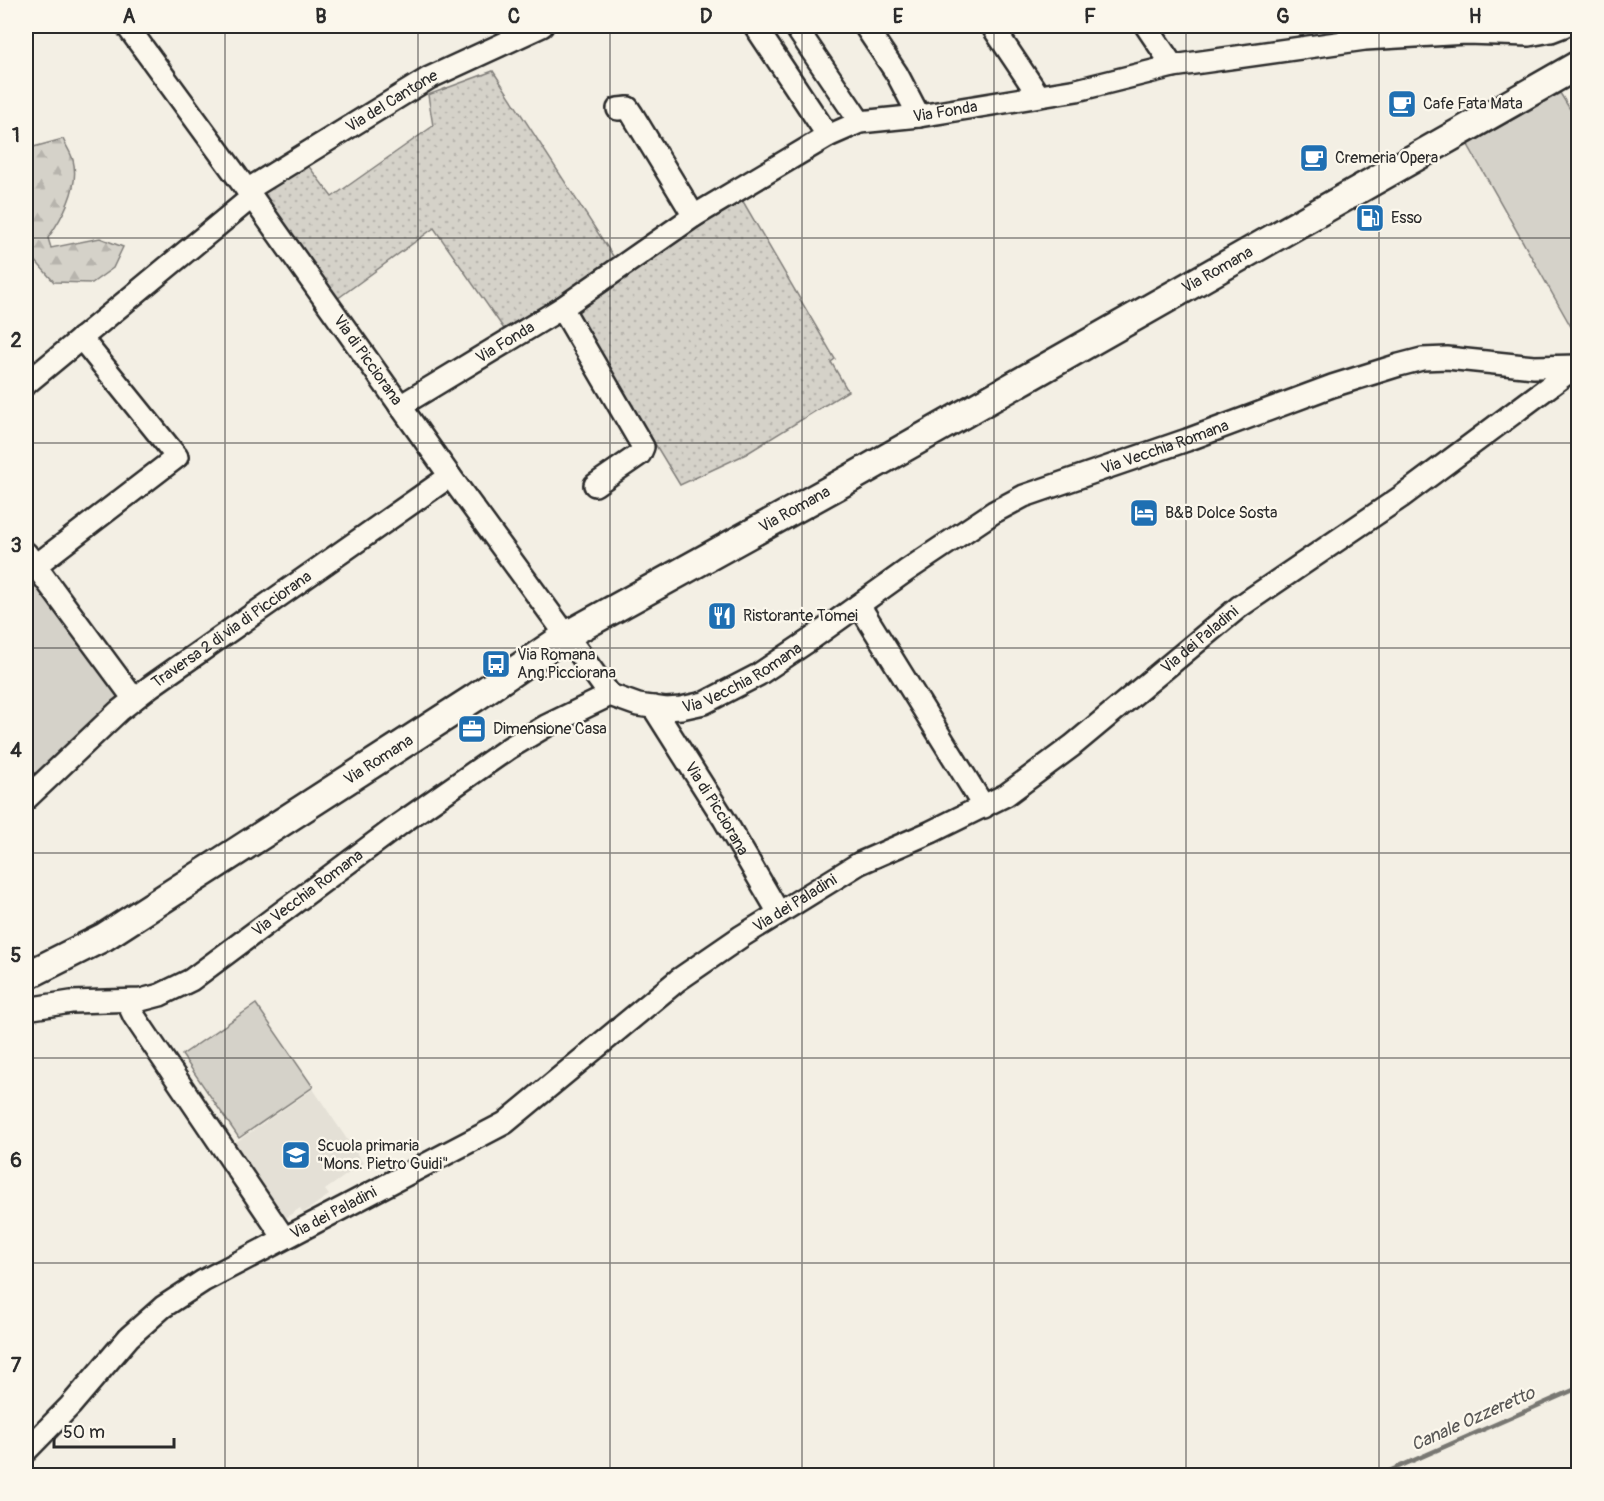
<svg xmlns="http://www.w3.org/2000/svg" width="1604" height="1501" viewBox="0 0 1604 1501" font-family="Pangolin,sans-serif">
<defs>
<pattern id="grass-dots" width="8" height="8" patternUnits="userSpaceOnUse" patternTransform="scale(1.5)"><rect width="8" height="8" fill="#d5d2c9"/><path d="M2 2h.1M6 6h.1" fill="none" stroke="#b7b4ad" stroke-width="1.8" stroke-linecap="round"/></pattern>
<pattern id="forest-firs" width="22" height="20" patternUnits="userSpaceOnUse" patternTransform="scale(1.5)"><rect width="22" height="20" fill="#d5d2c9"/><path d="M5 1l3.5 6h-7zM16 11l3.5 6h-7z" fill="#b7b4ad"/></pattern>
</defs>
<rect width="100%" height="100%" fill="#f3efe4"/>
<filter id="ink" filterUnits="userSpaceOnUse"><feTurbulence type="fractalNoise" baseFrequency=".0167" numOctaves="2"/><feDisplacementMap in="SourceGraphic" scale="12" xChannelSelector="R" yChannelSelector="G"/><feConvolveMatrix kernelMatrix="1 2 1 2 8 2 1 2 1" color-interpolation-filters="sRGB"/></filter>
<g filter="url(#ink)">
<!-- built -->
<path fill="#e4e0d6" d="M313,1089L363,1163L325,1190L329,1195L303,1213L300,1208L280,1222L229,1147Z"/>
<!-- grass -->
<g fill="url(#grass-dots)" stroke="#807e7a" stroke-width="1.5">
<path d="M493,71L615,259L594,276L504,329L434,228L337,299L263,193L307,164L332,197L433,126L428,95Z"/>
<path d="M741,198L835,359L831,362L848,391L746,454L680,485L572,307Z"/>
</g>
<!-- forest -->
<path fill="url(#forest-firs)" stroke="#807e7a" stroke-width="1.5" d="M63,139C66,146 71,153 73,160C80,186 62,218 48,238L51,248L100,238L123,247L113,268L92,283L54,282L26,250V149Z"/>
<!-- park -->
<g fill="#d5d2c9" stroke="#807e7a" stroke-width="1.5">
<path d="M1560,93L1578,122V339L1468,145Z"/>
<path d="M31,575L124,694L26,784V579Z"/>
<path d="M256,1004L313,1087L239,1138L182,1055Z"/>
</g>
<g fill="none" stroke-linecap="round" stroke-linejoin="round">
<!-- stream -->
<path stroke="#787772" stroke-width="4.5" d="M1378,1476L1578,1388"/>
<!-- minor casing -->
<g stroke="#2b2b2b" stroke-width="26">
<g id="minor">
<path id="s1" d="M127,26L247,190L450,476L610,695"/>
<path d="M755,26L828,136"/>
<path d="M795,26L860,122"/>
<path d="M865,26L897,74L919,116"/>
<path d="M992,26L1039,96"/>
<path d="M1146,26L1173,66"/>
<path d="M618,109L628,108L632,114L694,216"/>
<path id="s2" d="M247,190L429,78L542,26"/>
<path d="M562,308L643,447L640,454L595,485"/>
<path d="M26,384L252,197"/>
<path id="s3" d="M400,406L562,308L694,216L828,136L860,122L919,116L1077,90L1173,66L1365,39L1466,33L1529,35L1551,31L1564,26"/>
<path d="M26,553L134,699"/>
<path d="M26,573L177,457L81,338"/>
<path d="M859,605L984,807"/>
<path id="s4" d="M653,707L724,819L779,913"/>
<path id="s5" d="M26,799L119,711L151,686L450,476"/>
<path d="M127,1001L134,1016L284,1238"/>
<path id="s6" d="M26,1009L71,1002L141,1000L160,995L191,980L400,824L509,748L546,726L610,695L638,705L666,709L681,708L704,703L758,675L807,642L906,571L994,512L1024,496L1187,440L1332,386L1399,365L1422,359L1447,358L1534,367L1578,366"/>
<path id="s7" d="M26,1451L70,1406L129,1337L163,1307L203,1281L505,1123L678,980L742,936L860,863L931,832L1006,795L1072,746L1239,607L1401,497L1578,365"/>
</g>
</g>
<!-- major casing -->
<g stroke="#2b2b2b" stroke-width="32">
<g id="major">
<path id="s8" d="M26,976L104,937L476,697L567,635L844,482L1578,65"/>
</g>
</g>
<!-- minor -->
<use href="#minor" stroke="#fbf7ec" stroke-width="21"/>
<!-- major -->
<use href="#major" stroke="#fbf7ec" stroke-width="27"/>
</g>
</g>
<!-- grid -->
<path fill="none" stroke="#2b2b2b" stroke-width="1.5" stroke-opacity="0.55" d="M225,26V1476M418,26V1476M610,26V1476M802,26V1476M994,26V1476M1186,26V1476M1379,26V1476M26,238H1578M26,443H1578M26,648H1578M26,853H1578M26,1058H1578M26,1263H1578"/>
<!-- icons -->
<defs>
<g id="cafe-square" transform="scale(1.5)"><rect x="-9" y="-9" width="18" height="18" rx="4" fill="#1f6fb2" stroke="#fbf7ec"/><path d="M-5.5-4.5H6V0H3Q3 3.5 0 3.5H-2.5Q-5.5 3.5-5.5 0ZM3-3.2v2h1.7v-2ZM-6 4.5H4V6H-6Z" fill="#fff"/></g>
<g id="fuel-square" transform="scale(1.5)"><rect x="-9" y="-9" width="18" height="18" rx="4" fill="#1f6fb2" stroke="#fbf7ec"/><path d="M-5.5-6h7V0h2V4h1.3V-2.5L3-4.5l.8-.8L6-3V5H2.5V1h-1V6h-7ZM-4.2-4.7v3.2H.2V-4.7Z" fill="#fff"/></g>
<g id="hotel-square" transform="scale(1.5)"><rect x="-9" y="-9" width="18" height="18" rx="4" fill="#1f6fb2" stroke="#fbf7ec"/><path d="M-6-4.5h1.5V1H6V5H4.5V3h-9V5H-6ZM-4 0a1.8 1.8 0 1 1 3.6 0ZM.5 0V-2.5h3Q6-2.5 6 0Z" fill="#fff"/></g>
<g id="restaurant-square" transform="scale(1.5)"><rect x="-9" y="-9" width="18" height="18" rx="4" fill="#1f6fb2" stroke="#fbf7ec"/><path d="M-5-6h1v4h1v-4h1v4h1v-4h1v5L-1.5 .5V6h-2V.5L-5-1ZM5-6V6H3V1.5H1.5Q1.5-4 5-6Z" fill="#fff"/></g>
<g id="bus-square" transform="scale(1.5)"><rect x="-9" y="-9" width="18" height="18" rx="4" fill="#1f6fb2" stroke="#fbf7ec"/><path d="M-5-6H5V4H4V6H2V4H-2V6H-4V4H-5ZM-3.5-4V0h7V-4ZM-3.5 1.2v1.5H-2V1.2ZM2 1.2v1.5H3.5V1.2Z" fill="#fff"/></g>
<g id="office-square" transform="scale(1.5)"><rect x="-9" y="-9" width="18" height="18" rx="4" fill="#1f6fb2" stroke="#fbf7ec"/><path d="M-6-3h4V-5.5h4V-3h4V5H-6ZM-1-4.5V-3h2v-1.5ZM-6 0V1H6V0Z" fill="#fff"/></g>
<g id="school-square" transform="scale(1.5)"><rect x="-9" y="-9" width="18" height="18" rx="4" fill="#1f6fb2" stroke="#fbf7ec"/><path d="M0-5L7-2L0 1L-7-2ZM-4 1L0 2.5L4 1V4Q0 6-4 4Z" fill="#fff"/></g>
</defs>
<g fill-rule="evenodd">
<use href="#cafe-square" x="1402" y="104"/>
<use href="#cafe-square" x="1314" y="158"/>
<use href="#fuel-square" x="1370" y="218"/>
<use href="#hotel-square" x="1144" y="513"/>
<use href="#restaurant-square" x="722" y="616"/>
<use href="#bus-square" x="496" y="664"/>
<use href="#office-square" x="472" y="729"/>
<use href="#school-square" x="296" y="1155"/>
</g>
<g text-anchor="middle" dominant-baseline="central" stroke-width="4.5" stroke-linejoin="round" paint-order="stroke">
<!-- street labels -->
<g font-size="16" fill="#2b2b2b" stroke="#fbf7ec">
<text stroke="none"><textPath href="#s2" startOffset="170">Via del Cantone</textPath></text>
<text stroke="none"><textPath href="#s3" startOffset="627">Via Fonda</textPath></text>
<text stroke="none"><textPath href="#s8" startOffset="1386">Via Romana</textPath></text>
<text stroke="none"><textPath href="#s3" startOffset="123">Via Fonda</textPath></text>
<text stroke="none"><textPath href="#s1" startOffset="412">Via di Picciorana</textPath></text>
<text stroke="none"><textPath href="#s6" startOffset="1305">Via Vecchia Romana</textPath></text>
<text stroke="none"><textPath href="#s8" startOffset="900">Via Romana</textPath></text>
<text stroke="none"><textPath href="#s5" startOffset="267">Traversa 2 di via di Picciorana</textPath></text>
<text stroke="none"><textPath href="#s7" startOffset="1438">Via dei Paladini</textPath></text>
<text stroke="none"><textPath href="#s6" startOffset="819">Via Vecchia Romana</textPath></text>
<text stroke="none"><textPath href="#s8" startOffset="414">Via Romana</textPath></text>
<text stroke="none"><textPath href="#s4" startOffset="120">Via di Picciorana</textPath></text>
<text stroke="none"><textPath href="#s6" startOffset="315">Via Vecchia Romana</textPath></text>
<text stroke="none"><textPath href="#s7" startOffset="952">Via dei Paladini</textPath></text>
<text stroke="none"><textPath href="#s7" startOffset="394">Via dei Paladini</textPath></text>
</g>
<!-- poi labels -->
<g font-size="16" fill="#2b2b2b" stroke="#fbf7ec" text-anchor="start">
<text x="1423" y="104">Cafe Fata Mata</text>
<text x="1335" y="158">Cremeria Opera</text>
<text x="1391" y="218">Esso</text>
<text x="1165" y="513">B&amp;B Dolce Sosta</text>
<text x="743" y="616">Ristorante Tomei</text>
<text x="517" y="655">Via Romana<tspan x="517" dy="18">Ang.Picciorana</tspan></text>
<text x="493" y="729">Dimensione Casa</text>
<text x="317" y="1146">Scuola primaria<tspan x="317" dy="18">"Mons. Pietro Guidi"</tspan></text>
</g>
<!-- water labels -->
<g font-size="18" font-style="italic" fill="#585755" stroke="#fbf7ec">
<text transform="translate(1473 1419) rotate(-24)">Canale Ozzeretto</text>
</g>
</g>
<!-- margin -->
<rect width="1604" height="1501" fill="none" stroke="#fbf7ec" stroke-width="66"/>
<!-- scale -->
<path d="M54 1438v9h120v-9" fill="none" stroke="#2b2b2b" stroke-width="3"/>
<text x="63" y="1438" font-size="18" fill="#2b2b2b" stroke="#fbf7ec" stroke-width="4.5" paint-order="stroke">50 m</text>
<rect x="33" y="33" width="1538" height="1435" fill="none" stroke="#2b2b2b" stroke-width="2"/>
<g font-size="20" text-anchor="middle" font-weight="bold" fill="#2b2b2b">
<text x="129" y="23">A</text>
<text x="321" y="23">B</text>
<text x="514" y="23">C</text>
<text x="706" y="23">D</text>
<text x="898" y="23">E</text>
<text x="1090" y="23">F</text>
<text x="1283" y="23">G</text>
<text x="1475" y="23">H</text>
<text x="16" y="142">1</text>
<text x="16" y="347">2</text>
<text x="16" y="552">3</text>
<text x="16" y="757">4</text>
<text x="16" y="962">5</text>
<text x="16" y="1167">6</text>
<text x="16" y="1372">7</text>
</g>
</svg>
